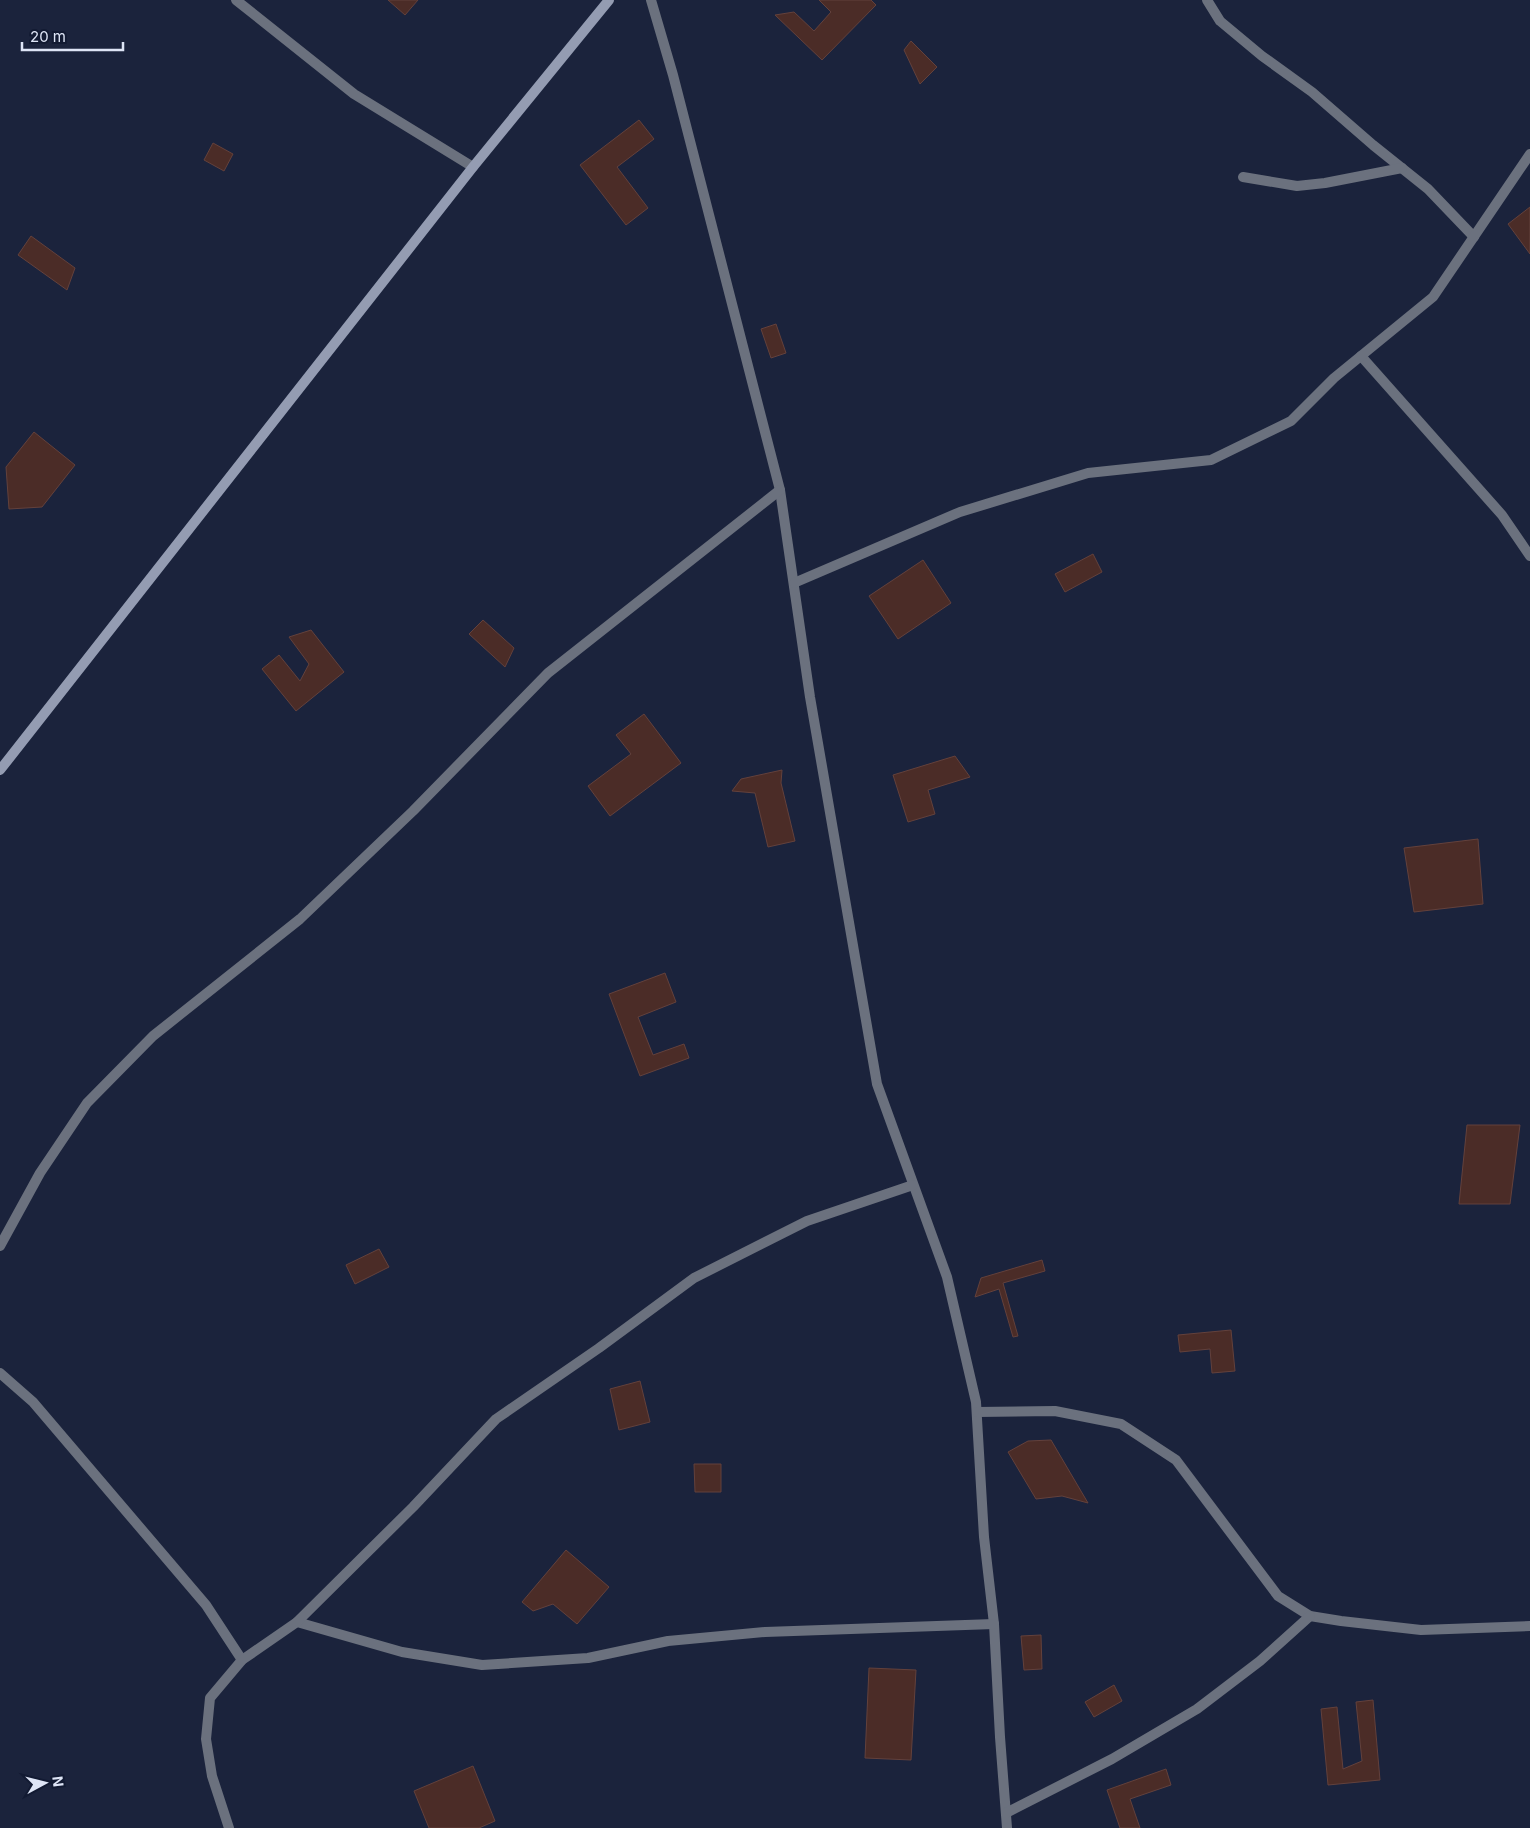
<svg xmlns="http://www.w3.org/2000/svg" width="1530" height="1828" viewBox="0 0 1530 1828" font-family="Inter,sans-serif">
<rect width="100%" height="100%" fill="#1b233c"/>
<!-- building -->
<g fill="#4b2c27" stroke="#63413c">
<path d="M388,0H418L405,15Z"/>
<path d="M819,0H871L876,5L822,60L775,15L794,12L814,31L831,12Z"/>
<path d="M911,41L937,67L920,84L904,50Z"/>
<path d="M639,120L654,139L617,167L648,208L626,225L580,165Z"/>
<path d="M213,143L233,154L224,171L204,160Z"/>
<path d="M1530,207V254L1508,224Z"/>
<path d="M31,236L75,268L67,290L18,255Z"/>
<path d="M776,324L786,353L771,358L761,329Z"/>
<path d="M34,432L75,465L42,507L9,509L6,467Z"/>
<path d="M1093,554L1102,572L1065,592L1055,574Z"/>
<path d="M923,560L951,603L898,639L869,596Z"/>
<path d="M483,620L514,648L505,667L469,634Z"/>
<path d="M311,630L344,672L296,711L262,669L279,655L300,681L309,664L289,637Z"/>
<path d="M644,714L681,763L610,816L588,786L631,754L616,735Z"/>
<path d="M955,756L970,777L928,790L935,814L908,822L893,775Z"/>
<path d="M782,770L781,783L795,841L768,847L755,793L732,791L741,779Z"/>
<path d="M1478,839L1483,904L1414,912L1404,848Z"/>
<path d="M665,973L676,1002L638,1017L653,1055L684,1044L689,1058L640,1076L609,994Z"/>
<path d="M1467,1125H1520L1510,1204H1459Z"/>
<path d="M379,1249L389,1267L355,1284L346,1265Z"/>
<path d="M1042,1260L1045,1271L1003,1283L1018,1336L1013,1337L999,1289L975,1297L981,1278Z"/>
<path d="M1231,1330L1235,1371L1212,1373L1210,1349L1180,1352L1178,1335Z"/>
<path d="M640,1381L650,1422L619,1430L610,1389Z"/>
<path d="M1051,1440L1088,1503L1062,1496L1036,1499L1008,1452L1028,1441Z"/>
<path d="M694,1464H721V1492H695Z"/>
<path d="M566,1550L609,1587L577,1624L553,1604L533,1611L522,1602Z"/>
<path d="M1041,1635L1042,1669L1024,1670L1021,1636Z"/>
<path d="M869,1668L916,1670L911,1760L865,1758Z"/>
<path d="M1114,1685L1122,1701L1094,1717L1085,1702Z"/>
<path d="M1373,1700L1380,1780L1328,1785L1321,1709L1337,1707L1343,1769L1362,1761L1356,1702Z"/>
<path d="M473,1766L495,1821L479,1828H429L414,1791Z"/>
<path d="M1166,1769L1171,1785L1130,1799L1140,1828H1120L1107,1790Z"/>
</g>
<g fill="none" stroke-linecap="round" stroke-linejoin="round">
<!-- minor -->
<g stroke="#6b717e" stroke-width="10">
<path d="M236,0L354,94L473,167"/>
<path d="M651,0L673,75L780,490L810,697L877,1084L947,1277L976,1402L984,1537L994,1624L1000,1737L1007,1828"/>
<path d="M1207,0L1220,21L1262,56L1312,92L1373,145L1428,189L1474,237"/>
<path d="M1243,177L1297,186L1325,183L1402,168"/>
<path d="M1361,356L1502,515L1530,556"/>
<path d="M794,583L960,512L1088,473L1211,460L1291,421L1334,378L1433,297L1530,154"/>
<path d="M0,1246L40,1173L87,1103L153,1036L300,919L413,811L548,673L780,490"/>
<path d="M0,1373L33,1402L206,1605L242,1660"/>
<path d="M977,1412L1055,1411L1121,1424L1176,1460L1278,1596L1310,1616L1341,1621L1421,1630L1530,1626"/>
<path d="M297,1622L402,1652L482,1665L588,1658L668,1641L765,1632L994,1624"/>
<path d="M1006,1813L1112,1759L1197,1709L1260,1661L1310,1616"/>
<path d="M229,1828L212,1776L206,1739L210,1698L242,1660L297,1622L413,1507L496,1419L599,1348L694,1278L807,1221L913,1185"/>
</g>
<!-- secondary -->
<path stroke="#949cb2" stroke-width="10" d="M0,770L473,167L609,0"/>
</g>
<!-- north arrow -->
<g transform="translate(45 1783) rotate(83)" stroke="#121a32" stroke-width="4" paint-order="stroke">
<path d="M0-4L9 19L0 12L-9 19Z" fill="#dee5f6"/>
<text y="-8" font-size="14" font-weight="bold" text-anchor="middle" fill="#dee5f6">N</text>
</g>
<!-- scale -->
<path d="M22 42v8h101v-8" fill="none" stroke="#dee5f6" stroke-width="2.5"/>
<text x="30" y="42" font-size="15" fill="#dee5f6" stroke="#121a32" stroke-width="4" paint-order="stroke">20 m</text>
</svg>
